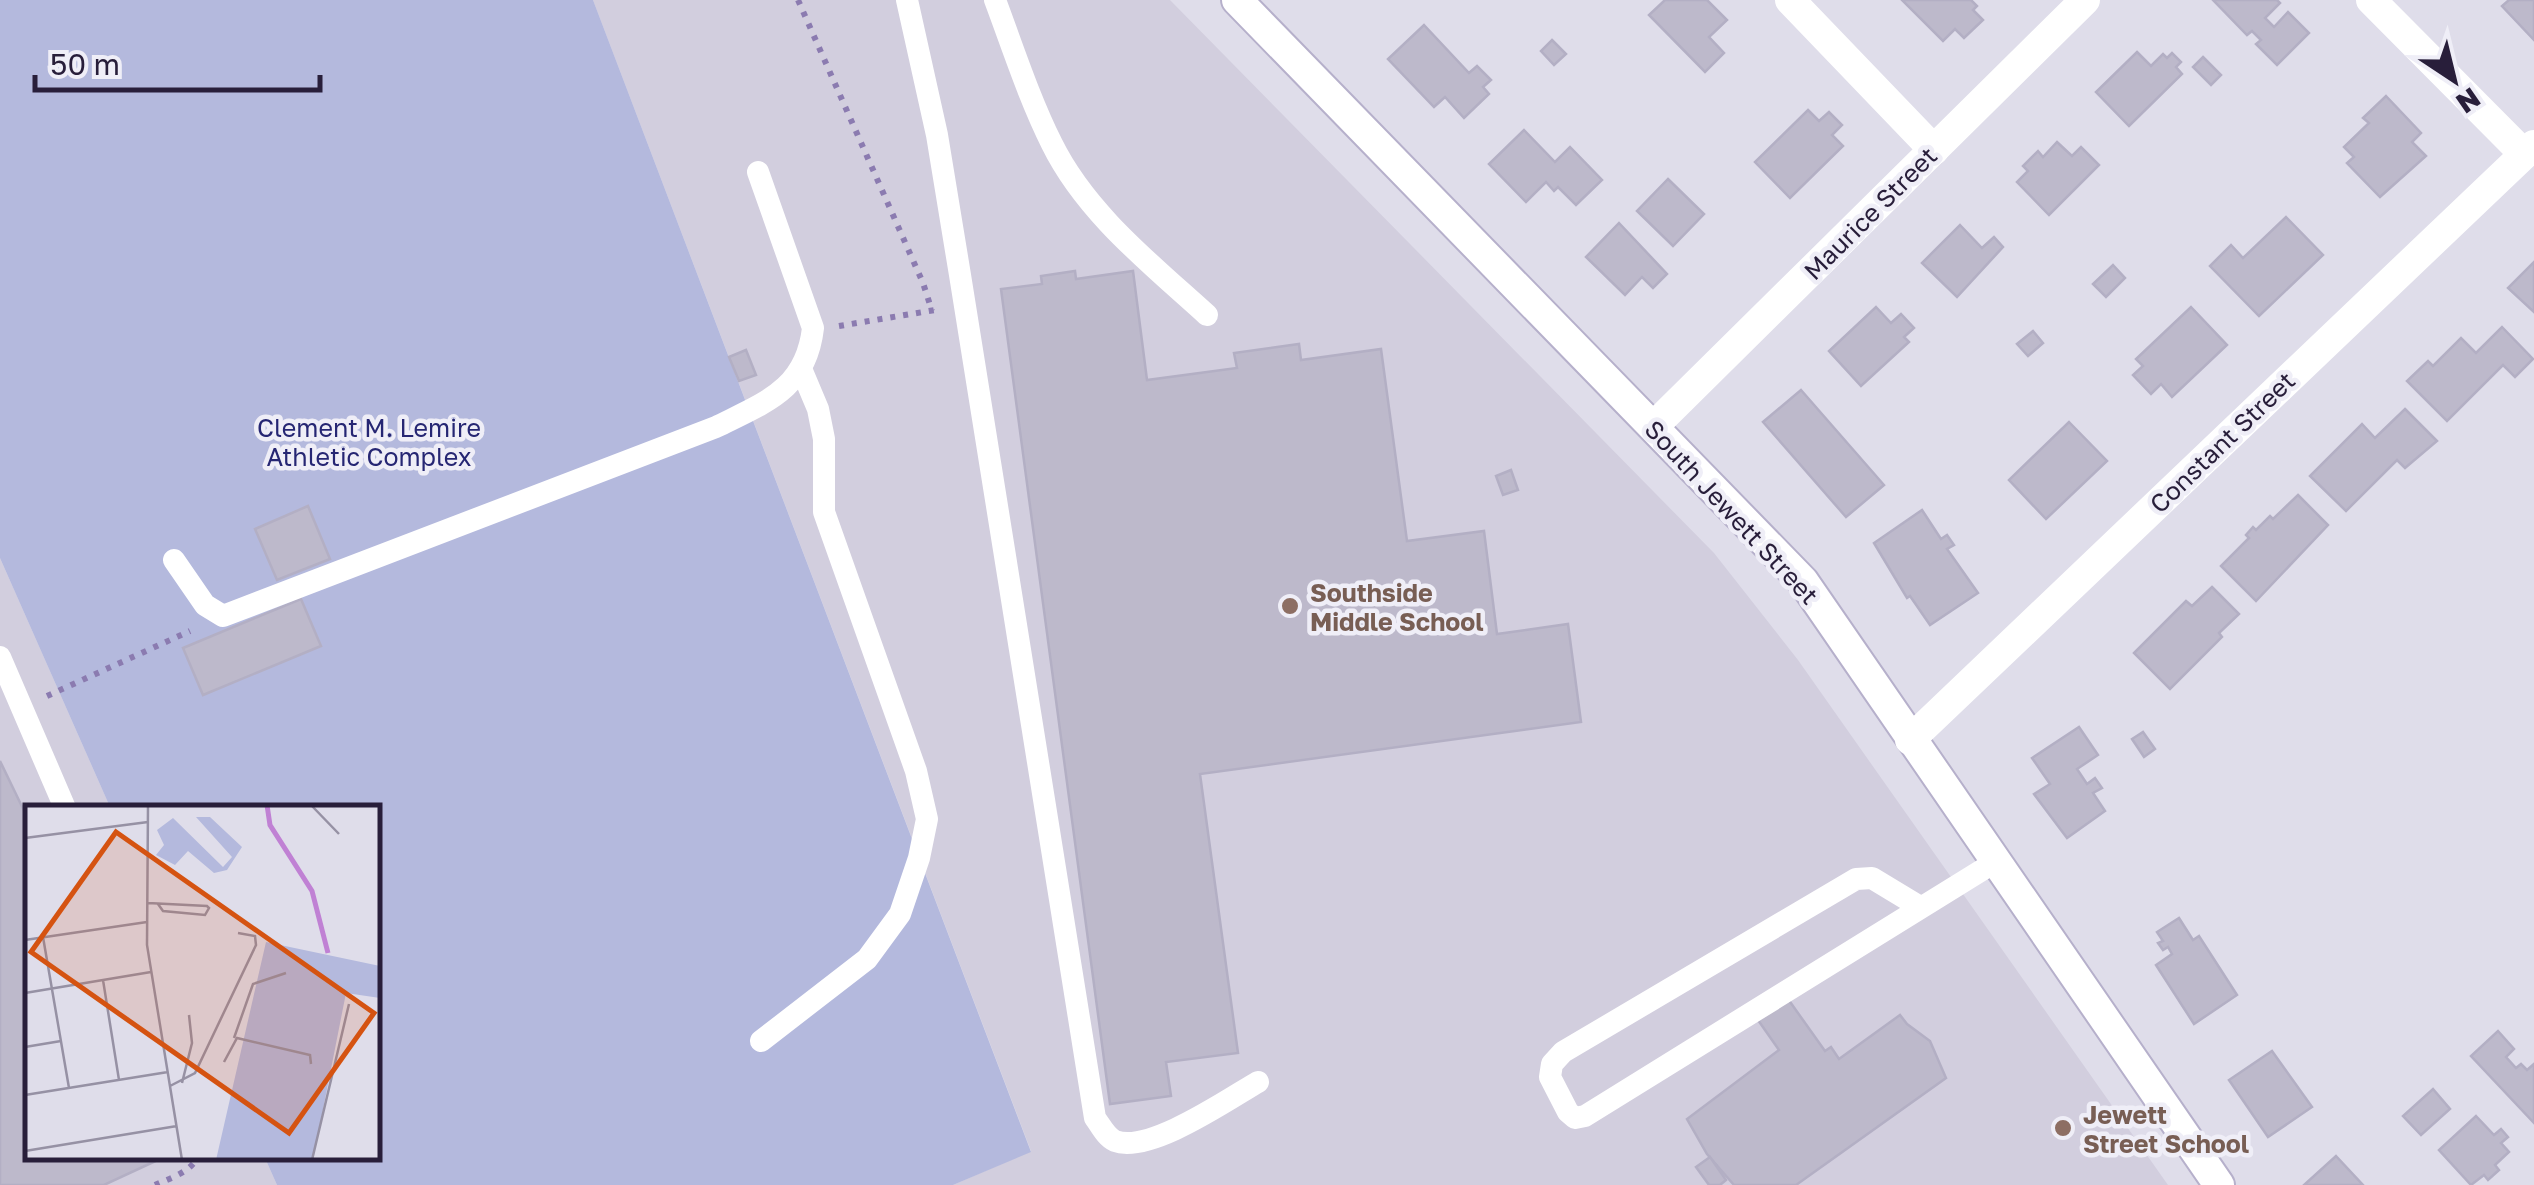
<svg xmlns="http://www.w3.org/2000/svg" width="2534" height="1185" viewBox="0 0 2534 1185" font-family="'Golos Text',sans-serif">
<rect width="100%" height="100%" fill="#dfddea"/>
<!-- built -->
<g fill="#d2cede">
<path d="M593,0H1170L1714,553L1798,660L2168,1185H953L1031,1151Z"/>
<path d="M0,558L110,807L28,808V1158H265L277,1185H0Z"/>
</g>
<!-- park -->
<path fill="#b4b9dd" d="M0,0H593L1031,1152L953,1185H277L265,1158H378V808L110,807L0,558Z"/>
<!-- building -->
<g fill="#bdb9cb" stroke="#b3afc4" stroke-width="2.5">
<path d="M1665,0H1707L1727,20L1709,37L1724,53L1705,72L1649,15Z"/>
<path d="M1902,0H1971L1977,6L1973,10L1983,20L1964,38L1955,29L1943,41Z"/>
<path d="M2213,0H2277L2280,3L2265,18L2274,27L2288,12L2309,33L2277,65L2256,44L2261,40L2252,31L2247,35Z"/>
<path d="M2509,0H2534V40L2502,6Z"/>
<path d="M1424,25L1469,73L1477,66L1491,80L1483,87L1489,94L1464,118L1445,97L1434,107L1388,59Z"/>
<path d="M1552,40L1566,54L1554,65L1541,51Z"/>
<path d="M2137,52L2151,66L2163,54L2167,58L2172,53L2181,62L2176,67L2182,74L2129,126L2096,92Z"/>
<path d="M2203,57L2221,75L2211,85L2193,67Z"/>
<path d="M2386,96L2421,133L2412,142L2426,156L2380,197L2347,163L2354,157L2344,147L2369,123L2363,118Z"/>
<path d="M1808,110L1819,121L1829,112L1842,125L1832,135L1843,146L1790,198L1755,162Z"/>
<path d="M1524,130L1555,162L1570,147L1602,180L1576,205L1558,187L1554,191L1546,182L1526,202L1489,164Z"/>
<path d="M2057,142L2072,156L2081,147L2099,165L2049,215L2017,182L2028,171L2023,166L2038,151L2043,157Z"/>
<path d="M1668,179L1704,214L1673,246L1637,211Z"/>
<path d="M2286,217L2323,255L2259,316L2210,266L2231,245L2243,258Z"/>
<path d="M1619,223L1667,274L1653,288L1642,277L1625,295L1586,257Z"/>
<path d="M1960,225L1982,248L1994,237L2003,247L1957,297L1922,263Z"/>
<path d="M2534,262V312L2508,288Z"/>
<path d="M2113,265L2125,278L2106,297L2093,284Z"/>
<path d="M1075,271L1076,279L1133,271L1147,380L1237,368L1234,353L1299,344L1301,360L1381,349L1407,541L1484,531L1497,634L1568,624L1581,722L1200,774L1238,1053L1166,1062L1171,1096L1110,1104L1001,289L1042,284L1041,276Z"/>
<path d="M1876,307L1891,323L1901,314L1914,328L1904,337L1909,342L1861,386L1829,351Z"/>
<path d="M2191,307L2227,345L2172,397L2161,384L2151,394L2133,375L2143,366L2136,359Z"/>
<path d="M2502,327L2533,359L2515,377L2503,365L2447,421L2407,381L2428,361L2433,366L2461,338L2476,353Z"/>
<path d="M2033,331L2043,343L2028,356L2017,344Z"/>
<path d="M746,350L756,375L739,381L729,357Z"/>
<path d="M1801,390L1884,485L1846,517L1763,422Z"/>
<path d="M2405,409L2437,441L2405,468L2397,460L2346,511L2310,476L2362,424L2375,438Z"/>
<path d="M2069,422L2107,461L2046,519L2009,480Z"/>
<path d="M1511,470L1518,490L1503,495L1496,476Z"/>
<path d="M2298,495L2328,525L2256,601L2221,566L2249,538L2246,535L2253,527L2256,530L2270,516L2273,519Z"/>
<path d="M308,506L330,559L277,580L255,529Z"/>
<path d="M1922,510L1941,539L1947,535L1954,545L1947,549L1978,593L1930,625L1910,596L1907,598L1874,543Z"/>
<path d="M2212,587L2239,614L2219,633L2222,637L2170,689L2134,653L2186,601L2192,606Z"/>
<path d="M301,599L321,646L203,695L183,648Z"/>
<path d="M2079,727L2098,755L2077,769L2087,784L2095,778L2102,788L2093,793L2105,811L2067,838L2034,794L2050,784L2032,758Z"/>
<path d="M2143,732L2155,749L2144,757L2132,739Z"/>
<path d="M0,761L28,819V1158H162L104,1185H0Z"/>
<path d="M2179,918L2193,940L2199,936L2237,995L2194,1024L2156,965L2172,954L2168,947L2163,950L2158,943L2163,941L2157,932Z"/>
<path d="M1788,999L1825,1051L1831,1047L1839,1059L1900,1015L1907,1024L1930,1041L1946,1078L1796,1185H1734L1707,1154L1687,1119L1779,1050L1758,1020Z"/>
<path d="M2498,1031L2514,1049L2506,1057L2516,1068L2521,1064L2527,1070L2534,1064V1123L2471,1056Z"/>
<path d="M2272,1051L2312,1107L2268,1137L2229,1080Z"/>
<path d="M2433,1089L2450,1109L2421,1135L2403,1116Z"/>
<path d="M2476,1116L2494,1135L2501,1129L2508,1137L2501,1143L2509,1152L2495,1165L2499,1170L2488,1180L2484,1175L2471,1185L2439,1150Z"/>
<path d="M2336,1156L2363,1185H2304Z"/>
<path d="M1710,1157L1726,1180L1720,1185H1709L1696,1167Z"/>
</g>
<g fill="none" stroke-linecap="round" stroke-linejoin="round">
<!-- secondary casing -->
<g stroke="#b6b0cb" stroke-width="34">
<path id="secondary" d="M1237,0L1803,581L2219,1185"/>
</g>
<!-- path -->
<g stroke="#8b7bb0" stroke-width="6" stroke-dasharray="5 8" stroke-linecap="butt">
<path d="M798,0L923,283L932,311"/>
<path d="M839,326L935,310"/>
<path d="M47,696L190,631"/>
<path d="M155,1185C170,1178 189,1173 197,1158"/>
</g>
<!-- lane -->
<g stroke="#fff" stroke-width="22">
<path d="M907,0L937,135L960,275L1095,1118C1101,1126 1106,1137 1115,1141C1149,1154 1227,1100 1258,1082"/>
<path d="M995,0C1013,48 1029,98 1052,144C1086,213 1151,264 1207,315"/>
<path d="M174,560L205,605L223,616L716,427C766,402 806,389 813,328L758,172"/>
<path d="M0,657L65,808"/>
<path d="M1920,907L1872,878L1856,879L1563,1052L1552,1064L1550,1077L1568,1112L1575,1118L1585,1116L1995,862"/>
<path d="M761,1041L867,959L900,914L919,858L927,819L916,771L824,512V439L818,409L802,371"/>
</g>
<!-- street -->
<g stroke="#fff" stroke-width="30">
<path d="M1790,0L1934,150"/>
<path d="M2371,0L2524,154"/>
<path d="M1654,426L2085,0"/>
<path d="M1910,740L2534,145"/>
</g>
<!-- secondary -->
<use href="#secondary" stroke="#fff" stroke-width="30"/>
</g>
<!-- markers -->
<g fill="#8d6e63" stroke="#efeef7" stroke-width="4">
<circle cx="1290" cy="606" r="10"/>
<circle cx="2063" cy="1128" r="10"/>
</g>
<g text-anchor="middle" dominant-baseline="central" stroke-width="9" stroke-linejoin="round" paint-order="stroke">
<!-- street labels -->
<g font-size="25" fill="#281e3a" stroke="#efeef7">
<text transform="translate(1870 213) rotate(-45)">Maurice Street</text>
<text transform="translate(2222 442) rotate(-44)">Constant Street</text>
<text transform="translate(1732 512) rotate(47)">South Jewett Street</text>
</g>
<!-- park labels -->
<g font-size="25" fill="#262673" stroke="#efeef7">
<text x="369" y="427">Clement M. Lemire<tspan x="369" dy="29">Athletic Complex</tspan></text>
</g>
<!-- education labels -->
<g font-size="25" font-weight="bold" fill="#785e54" stroke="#efeef7" text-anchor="start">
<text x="1310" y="592">Southside<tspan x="1310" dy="29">Middle School</tspan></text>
<text x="2083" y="1114">Jewett<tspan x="2083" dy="29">Street School</tspan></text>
</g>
</g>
<!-- overview -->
<g transform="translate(25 805)">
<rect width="355" height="355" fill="#dfddea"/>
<path d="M171,12H185L217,42L202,65L189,68L163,46L150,60L131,50L139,40L132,25L148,13L198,62L207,52ZM241,137L355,161V193L321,188L288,355H191Z" fill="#b4b9dd"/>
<path fill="none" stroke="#c081d4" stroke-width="5" d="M242,0L245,20L287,86L303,148"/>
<path fill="none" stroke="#9691a4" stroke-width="2.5" d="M123,0L122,140L157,355M286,0L314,29M0,33L123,17M123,98L182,101L184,103L180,110L138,106L133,99M18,132L44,283M0,135L122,117M78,175L94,275M0,188L126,167M209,233L228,179L261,168M0,242L36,236M199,257L212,233L285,250L286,259M157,278L167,238L164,210M145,281L170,268L231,140L230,131L213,128M0,290L143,267M0,346L152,321M287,355L324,199"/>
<path fill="#d55311" fill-opacity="0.15" stroke="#d55311" stroke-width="5" d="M91,27L349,208L264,328L6,147Z"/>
<rect width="355" height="355" fill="none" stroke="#281e3a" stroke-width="5"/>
</g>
<!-- north arrow -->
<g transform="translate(2454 80) rotate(145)" stroke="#efeef7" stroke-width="8" paint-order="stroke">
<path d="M0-8L18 38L0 25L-18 38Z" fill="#281e3a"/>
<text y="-15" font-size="28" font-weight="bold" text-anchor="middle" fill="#281e3a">N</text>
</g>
<!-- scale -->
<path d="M35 75v15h285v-15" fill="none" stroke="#281e3a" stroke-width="5"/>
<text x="50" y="75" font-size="30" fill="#281e3a" stroke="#efeef7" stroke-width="8" paint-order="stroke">50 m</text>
</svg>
